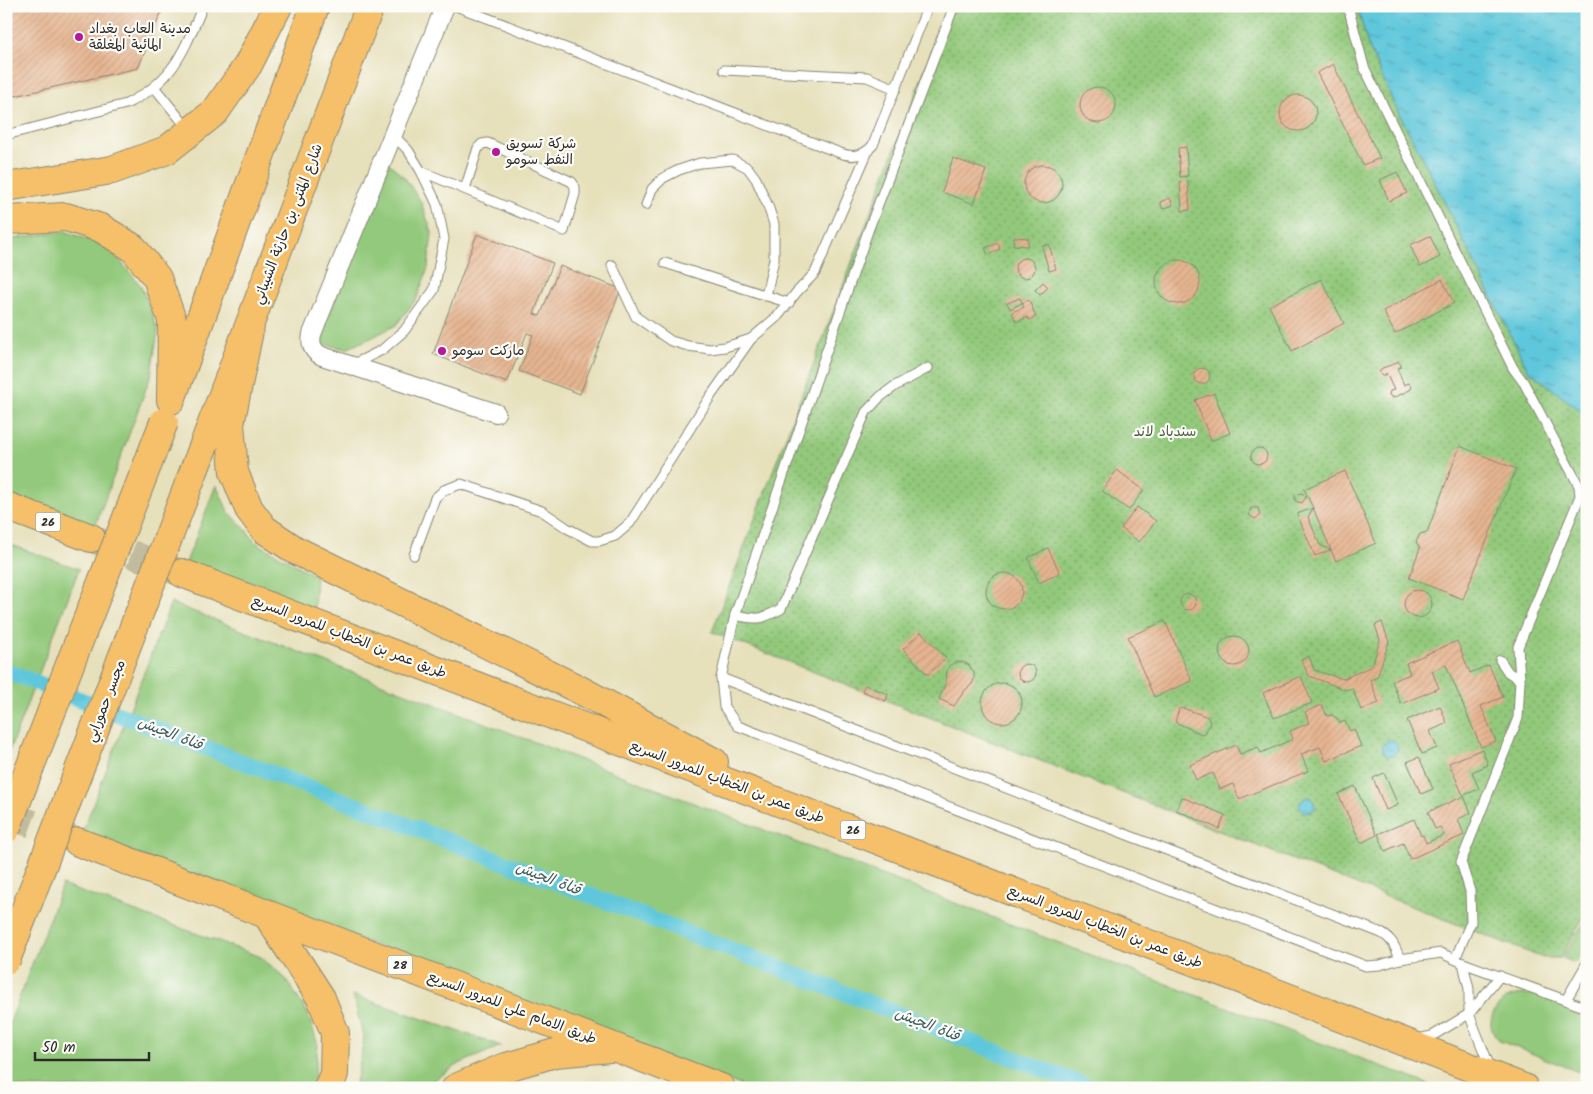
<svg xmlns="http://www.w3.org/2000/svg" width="1593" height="1094" viewBox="0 0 1593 1094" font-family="Kalam,'Playpen Sans Arabic',sans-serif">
<defs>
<pattern id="park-dots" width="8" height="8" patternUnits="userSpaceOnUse" patternTransform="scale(1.25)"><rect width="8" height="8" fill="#93c97b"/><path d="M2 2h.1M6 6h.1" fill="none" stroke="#78a365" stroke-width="1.8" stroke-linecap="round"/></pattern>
<pattern id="water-ripples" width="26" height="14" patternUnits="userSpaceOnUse" patternTransform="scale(1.25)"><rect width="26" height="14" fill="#5fc7db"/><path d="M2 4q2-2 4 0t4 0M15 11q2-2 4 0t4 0" fill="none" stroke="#4fa2b2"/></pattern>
<pattern id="building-hatch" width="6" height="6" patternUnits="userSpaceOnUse" patternTransform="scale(1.25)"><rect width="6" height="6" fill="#e6b591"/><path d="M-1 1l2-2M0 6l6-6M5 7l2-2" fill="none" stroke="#c59c7d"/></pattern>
</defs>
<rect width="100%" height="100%" fill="#fdfcf7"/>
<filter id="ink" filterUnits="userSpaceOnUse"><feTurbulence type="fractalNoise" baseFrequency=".02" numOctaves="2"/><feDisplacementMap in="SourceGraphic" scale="10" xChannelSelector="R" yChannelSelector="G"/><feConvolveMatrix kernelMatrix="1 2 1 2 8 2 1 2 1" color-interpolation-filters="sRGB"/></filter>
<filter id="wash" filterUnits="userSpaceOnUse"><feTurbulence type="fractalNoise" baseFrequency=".0096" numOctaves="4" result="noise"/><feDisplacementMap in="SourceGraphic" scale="20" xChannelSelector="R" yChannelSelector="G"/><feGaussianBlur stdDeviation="1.12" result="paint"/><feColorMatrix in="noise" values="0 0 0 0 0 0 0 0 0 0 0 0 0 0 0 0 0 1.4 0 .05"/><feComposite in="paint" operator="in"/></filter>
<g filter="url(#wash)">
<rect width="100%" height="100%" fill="#e6e0bb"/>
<!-- green -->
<g fill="#93c97b" stroke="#5f7a53">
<path d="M388,162L405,178L421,202L432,233L428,268L417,298L396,325L371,338L346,349L319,343Z"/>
<path d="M64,231L108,247L141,286L158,330L151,375L94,529L6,493V240Z"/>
<path d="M216,485L228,511L247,531L255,542L316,576L314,609L184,568Z"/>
<path d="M6,543L79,569L6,759Z"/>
<path d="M171,603L1438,1088H748L82,833Z"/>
<path d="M62,885L261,957L285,978L307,1012L318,1045L314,1081L312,1088H6V1040L9,1025Z"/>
<path d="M1587,918V943L1575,963L1563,958Z"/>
<path d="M1534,994L1587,1014V1075L1500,1041C1496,1036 1491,1031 1491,1024C1490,1015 1499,1003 1507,998C1515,994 1526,994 1534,994Z"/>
<path d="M353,995L501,1046L461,1063L421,1088H354L357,1078L364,1039Z"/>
</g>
<!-- park -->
<path fill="url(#park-dots)" stroke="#5f7a53" d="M949,6H1357L1368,45L1394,104L1422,157L1528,370L1587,416V911L1561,958H1543L712,632Z"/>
<!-- water -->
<g fill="url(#water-ripples)" stroke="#457983">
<path d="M1357,6H1587V416L1528,370L1422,157L1394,104L1368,45Z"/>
<path d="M1393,740L1398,745L1397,748L1398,751L1395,753L1394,756L1391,755L1387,756L1383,751L1382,745L1385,744L1387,741Z"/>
<path d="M1311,797L1315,802L1314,805L1316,808L1312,810L1311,813L1308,811L1305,813L1300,808V802L1303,801L1304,798Z"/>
</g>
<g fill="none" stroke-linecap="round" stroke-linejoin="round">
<!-- canal -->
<path stroke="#5fc7db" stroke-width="16" d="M6,671L1091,1088"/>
</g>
<g id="blocks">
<!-- building -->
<g fill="url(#building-hatch)">
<path d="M6,6H164L138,68L6,98Z"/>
<path d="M1333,64L1380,158L1363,165L1317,73Z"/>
<circle cx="1098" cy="105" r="18"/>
<circle cx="1298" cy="113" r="18"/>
<path d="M1186,147L1188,176L1180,177L1178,148Z"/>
<path d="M953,158L986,170L974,204L942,192Z"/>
<circle cx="1043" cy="184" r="19"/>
<path d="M1397,172L1407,193L1389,201L1380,180Z"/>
<path d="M1188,181L1190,210L1182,211L1180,182Z"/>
<path d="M1170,198L1173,205L1163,209L1160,202Z"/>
<path d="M477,234L553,263L534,314L540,316L560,266L621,289L580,394L519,371L533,335L527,333L507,383L433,354Z"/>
<path d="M1430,236L1440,257L1420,267L1410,245Z"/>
<path d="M1014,237L1028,238V246L1013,245Z"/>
<path d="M998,243L1000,249L988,255L985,248Z"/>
<path d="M1049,244L1056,269L1049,271L1042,246Z"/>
<circle cx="1025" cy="268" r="10"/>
<circle cx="1178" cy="282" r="22"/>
<path d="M1321,279L1344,323L1292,351L1269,306Z"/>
<path d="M1442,279L1454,303L1395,334L1383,311Z"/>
<path d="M1043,282L1048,287L1040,295L1035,290Z"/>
<path d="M1020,298L1022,303L1010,309L1007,303Z"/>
<path d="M1029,300L1036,317L1029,320L1028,317L1016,322L1012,312L1024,307L1022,303Z"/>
<path d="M1398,361L1401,365V367L1397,368L1404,385L1409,383L1412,387L1410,390L1393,398L1389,395L1390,391L1394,390L1386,373L1385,375H1382L1379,372L1382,368L1394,364Z"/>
<circle cx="1202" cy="376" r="8"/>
<path d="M1214,393L1230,433L1211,441L1195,400Z"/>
<path d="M1460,446L1516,469L1463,599L1409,578L1420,548L1416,542L1420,534L1427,532Z"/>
<circle cx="1259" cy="456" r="8"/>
<path d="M1117,470L1144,490L1129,510L1102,491Z"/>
<path d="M1345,471L1376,543L1336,561L1331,550L1313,508L1308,517L1320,545L1331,550L1315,556L1297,514L1313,508L1304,489Z"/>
<path d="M1302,493L1306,497L1302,503L1295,501V495Z"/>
<path d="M1137,507L1156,521L1139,542L1121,528Z"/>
<path d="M1251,508H1258L1260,515L1255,519L1249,515Z"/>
<path d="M1048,548L1060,573L1039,583L1028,558Z"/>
<circle cx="1004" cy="591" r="18"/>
<circle cx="1418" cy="604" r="14"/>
<circle cx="1188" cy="602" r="8"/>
<path d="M1165,621L1192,681L1154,697L1128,637Z"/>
<path d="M1382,622L1389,642L1377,677L1370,680L1379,703L1361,710L1352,688L1346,690L1309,676L1301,660L1309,656L1314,670L1343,679L1372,666L1380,640L1375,625Z"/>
<path d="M921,632L946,658L928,675L903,649Z"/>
<circle cx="1234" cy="651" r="15"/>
<path d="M1457,641L1470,673L1489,665L1503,697L1481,706L1496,741L1481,747L1446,665L1432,671L1439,688L1401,704L1392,681L1410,674L1406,663Z"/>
<path d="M956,662H963L969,665L974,673V679L972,684L965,690L954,706L939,699L946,682L947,671L949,666Z"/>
<circle cx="1027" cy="673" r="9"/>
<path d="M1301,676L1312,703L1274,718L1263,693Z"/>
<circle cx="1002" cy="703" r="20"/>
<path d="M865,685L888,694L886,701L862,691Z"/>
<path d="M1322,705L1327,716L1332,715L1338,719L1340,723L1345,721L1350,731L1354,729L1361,746L1326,761L1320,747L1301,754L1308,771L1239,799L1233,784L1220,789L1213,773L1196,780L1190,765L1236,745L1240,754L1258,747L1261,753L1293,739L1290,731L1309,723L1305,712Z"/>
<path d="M1440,706L1447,723L1430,731L1437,748L1422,754L1407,720Z"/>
<path d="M1183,708L1208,717L1210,723L1204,735L1175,722L1179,709Z"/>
<path d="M1482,749L1488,765L1472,772L1479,789L1464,795L1462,793L1449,763Z"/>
<path d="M1419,757L1433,789L1421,794L1407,762Z"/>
<path d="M1384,773L1398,805L1386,810L1373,778Z"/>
<path d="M1355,786L1377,835L1361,843L1338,794Z"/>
<path d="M1464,796L1471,813L1458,819L1464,835L1410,859L1403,843L1385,851L1378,834L1414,819L1421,836L1423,835L1426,843L1444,835L1440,827L1435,829L1428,812Z"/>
<path d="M1182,797L1225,815L1219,829L1176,810Z"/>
</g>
</g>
</g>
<g filter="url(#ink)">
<use href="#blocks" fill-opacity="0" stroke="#888673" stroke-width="1"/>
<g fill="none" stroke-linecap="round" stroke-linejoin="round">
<!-- highway-tunnel -->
<g stroke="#c1bc9e" stroke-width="28" stroke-dasharray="28 14" stroke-linecap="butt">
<path d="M92,539L181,573"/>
<path d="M6,814L77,841"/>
</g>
<!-- lane casing -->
<g stroke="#888673" stroke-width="11">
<g id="lane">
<path d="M456,6L840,153C853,158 864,156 873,145L928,6"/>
<path d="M954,6L868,231L735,615L721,678L724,707L738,726L1366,966L1380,965L1400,959L1441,953L1463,963L1587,1008"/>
<path d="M1348,6L1364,67L1513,368L1524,383L1579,486L1580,496L1518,647L1520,680L1518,718L1461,862L1470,891L1471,922L1455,959"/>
<path d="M724,70L867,77L896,89"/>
<path d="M155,88L189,130"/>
<path d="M6,135L126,104C174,81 183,52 203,6"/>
<path d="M421,171L564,231L575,194V187L572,182L488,143L482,144L478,148L465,189"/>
<path d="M646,205L652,189L663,178L679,170L700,163L733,160L748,168L756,179L768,206L774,224V259L766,296"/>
<path d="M665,263L789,303"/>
<path d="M612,265L636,317L671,341L688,346L710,349L725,347L751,339L778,316L796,293L815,273L868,151"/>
<path d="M352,365L382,350L404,331L434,290L444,239L437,204L421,171L408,150L393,135"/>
<path d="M414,555L435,498L444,490L461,484L542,511L567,528L592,541H599L615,536L630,523L710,397L751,339"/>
<path d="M735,615C759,620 760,620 781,609L866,412L880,397L895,386L928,368"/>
<path d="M1500,660L1508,672L1520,680"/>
<path d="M721,678L1379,932C1392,938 1395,946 1400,959"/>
<path d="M1463,963L1469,989V1014L1491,1070"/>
<path d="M1566,1000L1587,963"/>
<path d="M1418,1039L1432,1036L1469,1014L1500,976"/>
</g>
</g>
<!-- street casing -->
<g stroke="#888673" stroke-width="20">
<path id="street" d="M445,6L312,334C310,344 312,351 322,356L496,413"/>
</g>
<!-- primary casing -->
<g stroke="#888673" stroke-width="30">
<g id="primary">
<path d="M172,397L315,6"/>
<path d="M205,442L370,6"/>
</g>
</g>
<!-- highway casing -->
<g stroke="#888673" stroke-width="30">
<g id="highway">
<path d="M6,187L112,170L167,150L215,112L248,65L278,6"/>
<path d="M6,220L66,217L101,228L133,248L157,278L172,320L171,400"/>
<path d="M250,326L230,424L234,472L249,509L264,529L295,550L580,690L714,762"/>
<path d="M6,506L91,538"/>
<path d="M182,573L1524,1088"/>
<path d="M78,842L721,1088"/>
<path d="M266,913L321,998L335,1033L334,1074L328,1088"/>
<path d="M456,1088L503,1068L555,1053L610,1048"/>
</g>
</g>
<!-- lane -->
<use href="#lane" stroke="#fff" stroke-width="9"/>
<!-- street -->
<use href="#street" stroke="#fff" stroke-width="18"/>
<!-- primary -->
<use href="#primary" stroke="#f6c06b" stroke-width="28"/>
<!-- highway -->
<use href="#highway" stroke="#f6c06b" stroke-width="28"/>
<!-- primary-bridge casing -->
<g stroke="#888673" stroke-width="30" stroke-linecap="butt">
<g id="primary-bridge">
<path d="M6,829L164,422"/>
<path d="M6,960L205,442"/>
</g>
</g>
<!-- primary-bridge -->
<use href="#primary-bridge" stroke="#f6c06b" stroke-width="28"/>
</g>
</g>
<!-- markers -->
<g fill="#b5179e" stroke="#fdfcf7" stroke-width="2">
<circle cx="79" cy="37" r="5"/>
<circle cx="496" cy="152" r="5"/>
<circle cx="442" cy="351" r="5"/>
</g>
<g text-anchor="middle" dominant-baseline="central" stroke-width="4.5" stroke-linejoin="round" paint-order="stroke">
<!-- shield labels -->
<g fill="#fdfcf7" stroke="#6a6a68" stroke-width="1">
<rect x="35.5" y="512.5" width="25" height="19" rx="4"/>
<rect x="840.5" y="820.5" width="25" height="19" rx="4"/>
<rect x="387.5" y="955.5" width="25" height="19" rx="4"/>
</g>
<g font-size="12" font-weight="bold" fill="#2b2b2b">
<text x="48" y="522">26</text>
<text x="853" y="830">26</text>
<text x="400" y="965">28</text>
</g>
<!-- poi labels -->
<g font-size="14" fill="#2b2b2b" stroke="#fdfcf7" text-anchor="start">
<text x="89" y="29">مدينة العاب بغداد<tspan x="89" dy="16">المائية المغلقة</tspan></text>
<text x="506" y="144">شركة تسويق<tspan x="506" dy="16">النفط سومو</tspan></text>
<text x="452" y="351">ماركت سومو</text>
</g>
<!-- street labels -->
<g font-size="14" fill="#2b2b2b" stroke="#fdfcf7">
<text transform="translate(288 224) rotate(-69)">شارع المثنى بن حارثة الشيباني</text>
<text transform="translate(349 637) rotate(21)">طريق عمر بن الخطاب للمرور السريع</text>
<text transform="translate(106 701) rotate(-69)">مجسر حمورابي</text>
<text transform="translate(727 782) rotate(21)">طريق عمر بن الخطاب للمرور السريع</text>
<text transform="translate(1105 927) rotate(21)">طريق عمر بن الخطاب للمرور السريع</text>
<text transform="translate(512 1008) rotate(21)">طريق الامام علي للمرور السريع</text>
</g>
<!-- park labels -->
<g font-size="14" fill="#4a5a43" stroke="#fdfcf7">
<text x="1165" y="432">سندباد لاند</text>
</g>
<!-- water labels -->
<g font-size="15" font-style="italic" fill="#3b5a60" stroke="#fdfcf7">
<text transform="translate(170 734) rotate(21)">قناة الجيش</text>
<text transform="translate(548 879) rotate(21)">قناة الجيش</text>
<text transform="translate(927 1025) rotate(21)">قناة الجيش</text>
</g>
</g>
<!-- margin -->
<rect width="1593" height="1094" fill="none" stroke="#fdfcf7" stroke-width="25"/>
<!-- scale -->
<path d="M35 1052v8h114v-8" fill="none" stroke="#2b2b2b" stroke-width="2.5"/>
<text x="42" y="1052" font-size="15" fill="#2b2b2b" stroke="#fdfcf7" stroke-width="4" paint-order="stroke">50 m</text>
</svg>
